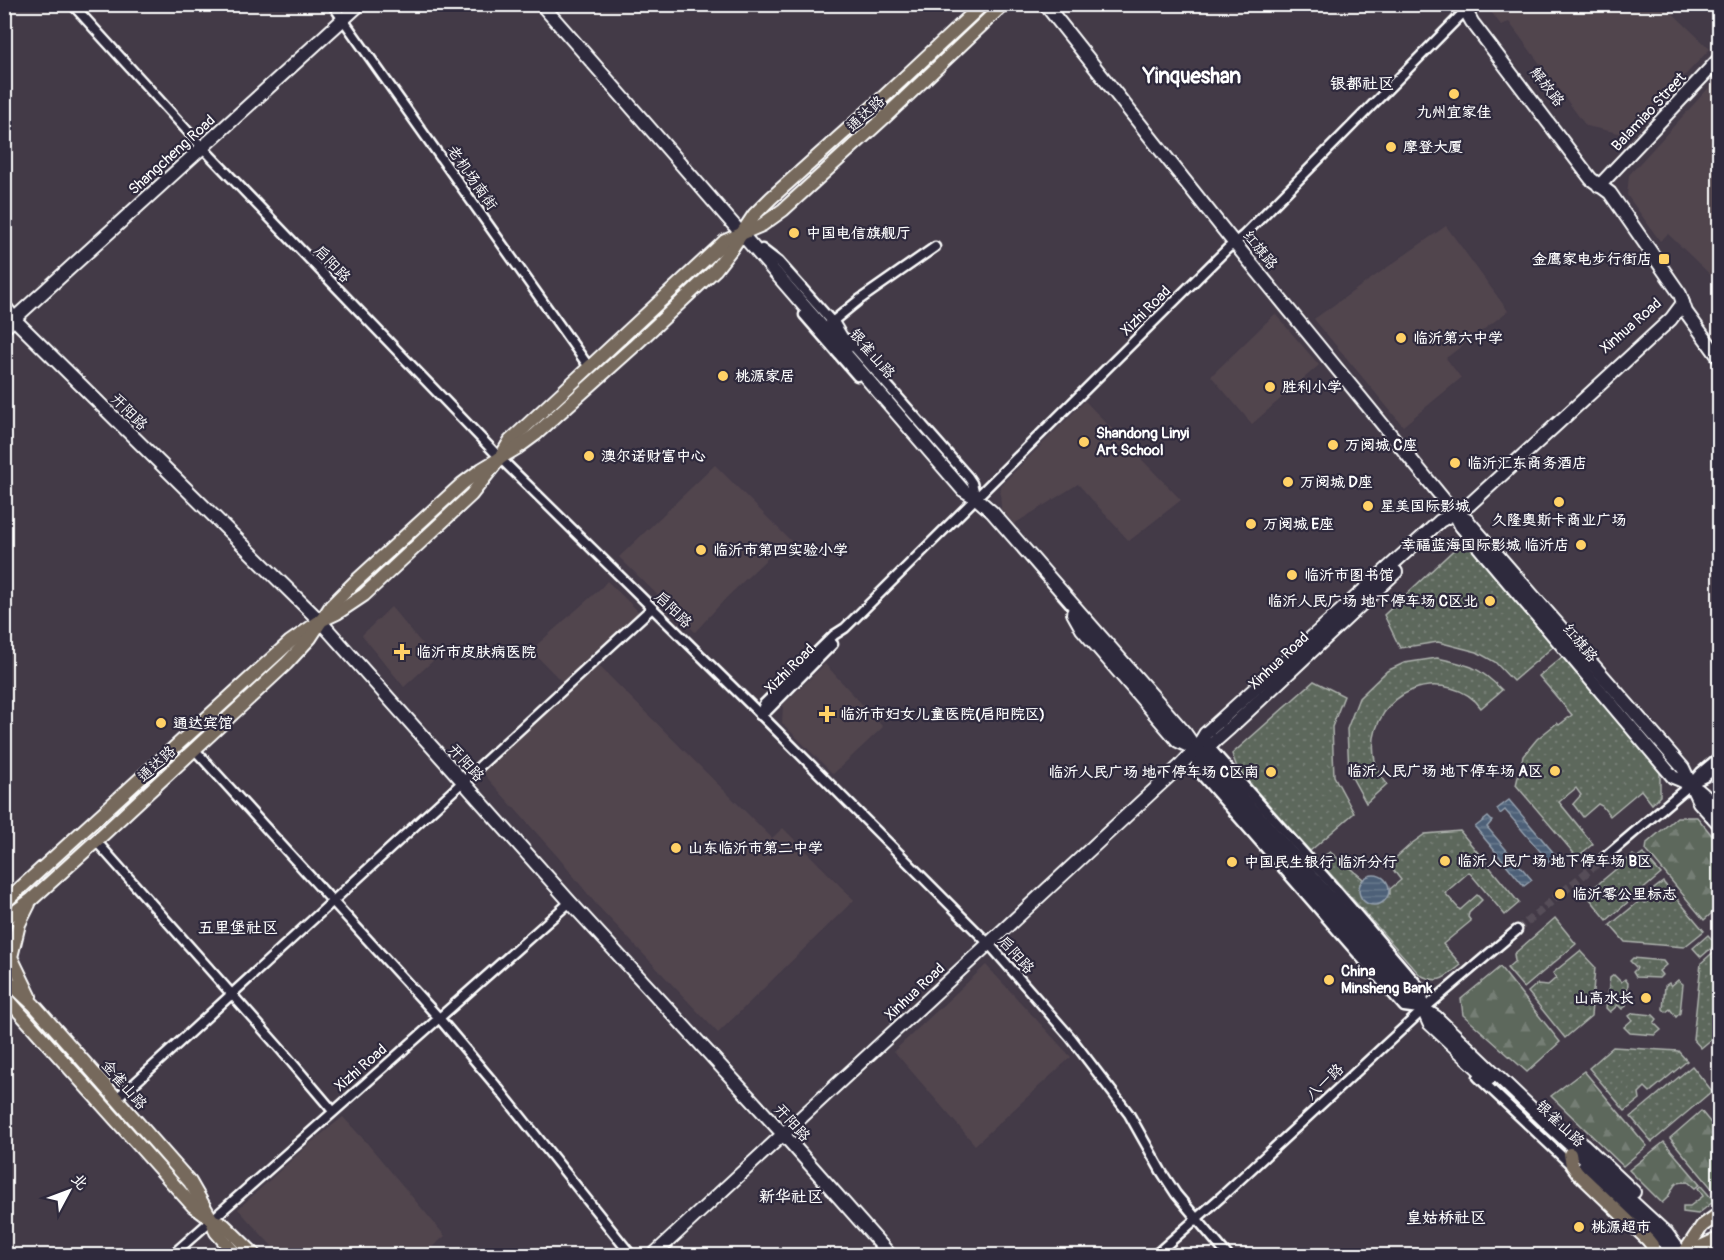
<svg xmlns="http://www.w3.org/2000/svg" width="1724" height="1260" viewBox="0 0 1724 1260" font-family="Pangolin,'LXGW WenKai TC',sans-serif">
<defs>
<pattern id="grass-dots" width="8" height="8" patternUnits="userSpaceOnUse" patternTransform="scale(1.5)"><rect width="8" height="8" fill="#5d675c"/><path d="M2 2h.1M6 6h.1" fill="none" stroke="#757e74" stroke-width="1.8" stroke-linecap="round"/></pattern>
<pattern id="forest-firs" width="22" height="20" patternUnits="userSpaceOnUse" patternTransform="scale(1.5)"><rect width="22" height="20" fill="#5d675c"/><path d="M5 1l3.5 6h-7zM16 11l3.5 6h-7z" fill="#757e74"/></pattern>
<pattern id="water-rules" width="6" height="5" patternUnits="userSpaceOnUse" patternTransform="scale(1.5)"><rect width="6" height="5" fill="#4d6178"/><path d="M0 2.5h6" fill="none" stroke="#68798c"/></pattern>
</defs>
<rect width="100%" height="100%" fill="#433a47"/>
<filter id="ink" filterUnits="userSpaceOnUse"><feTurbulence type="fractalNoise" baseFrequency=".0167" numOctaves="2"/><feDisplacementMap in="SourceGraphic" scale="12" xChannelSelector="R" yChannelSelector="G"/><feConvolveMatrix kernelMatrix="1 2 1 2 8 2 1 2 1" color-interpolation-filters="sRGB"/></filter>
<g filter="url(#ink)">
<!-- built -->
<g fill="#51454e">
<path d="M1486,5H1664L1710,49L1628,135L1586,126L1509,22L1501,25Z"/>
<path d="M1715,81L1720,86L1719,283L1668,234L1660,241L1627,195L1629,175Z"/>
<path d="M1446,226L1508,311L1446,358L1461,378L1403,426L1314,319Z"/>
<path d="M1275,314L1319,365L1252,424L1211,376Z"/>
<path d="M1085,401L1181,500L1129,541L1078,484L1014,524L1001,509L1000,486Z"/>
<path d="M715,465L793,543L782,552L777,549L726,598L695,632L619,557Z"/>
<path d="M607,581L641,614L564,684L531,650L601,588Z"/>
<path d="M391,607L435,659L404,687L362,635Z"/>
<path d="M825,664L883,727L833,774L782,723L783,705Z"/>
<path d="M598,665L772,838L783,828L854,900L718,1033L596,904L558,857L482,772Z"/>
<path d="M986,965L1071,1057L975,1145L894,1051Z"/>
<path d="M343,1117L366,1142L445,1236L423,1255H280L238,1209L309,1144Z"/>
</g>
<!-- grass -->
<g fill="url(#grass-dots)" stroke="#aeb3ae" stroke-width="1.5">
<path d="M1468,543L1554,646L1513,681L1495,662L1477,652L1438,642L1400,648L1384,615L1459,545Z"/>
<path d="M1562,657L1660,770V796L1652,804L1641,790L1610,816L1602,806L1598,804L1583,817L1573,804L1581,795L1576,788L1559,802L1593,844L1577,857L1516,785L1523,756L1537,739L1557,723L1559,725L1572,715L1539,676Z"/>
<path d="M1437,658C1470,665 1478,666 1502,690L1481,708C1474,698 1463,691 1451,688C1394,673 1350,738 1387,784L1366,803L1349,772L1347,729L1359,698L1387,671L1404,663Z"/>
<path d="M1314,681L1344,696L1332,727L1334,776L1354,813L1310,851L1238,770L1232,754Z"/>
<path d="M1460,831L1519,903L1505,915L1469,872L1445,893L1460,910L1477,895L1482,900L1469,913L1468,917L1471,921L1443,944L1461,965C1444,978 1440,985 1420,975L1318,860L1330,852L1363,879L1360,884L1390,894V889L1401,880L1391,867V862L1411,844L1425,834Z"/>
<path d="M1643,854L1661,874L1607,920L1586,894L1633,855L1637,858Z"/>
<path d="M1663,882L1704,931L1684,947L1625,942L1610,925L1641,900L1645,903L1653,896L1654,889Z"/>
<path d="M1555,918L1576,944L1524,988L1507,968L1515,961L1514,954Z"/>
<path d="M1708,935L1716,944L1701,957L1693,948Z"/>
<path d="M1718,948L1720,950L1719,1033L1701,1048L1693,1039L1701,963Z"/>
<path d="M1580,951L1595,967L1591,1016L1565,1038L1528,992L1537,984L1548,985L1556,978L1553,973Z"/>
<path d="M1633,958L1663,961L1666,965L1659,971L1662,975L1659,978L1636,977L1633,972L1637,968L1630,961Z"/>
<path d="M1614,975L1621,982L1625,979L1628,983L1626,1006L1622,1009L1618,1005L1610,1012L1606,1008L1610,978Z"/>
<path d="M1678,980L1683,984L1680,1013L1676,1017L1670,1009L1666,1012L1663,1009L1665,986L1669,983L1671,986Z"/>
<path d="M1633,1013L1653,1015L1657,1019L1654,1023L1661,1030L1655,1035L1630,1033L1624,1027L1632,1020L1629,1016Z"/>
<path d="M1613,1047L1678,1051L1687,1061L1650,1092L1645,1087L1639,1093L1640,1099L1625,1111L1589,1068Z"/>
<path d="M1692,1066L1712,1091L1652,1142L1631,1117Z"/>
<path d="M1701,1186L1714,1201L1698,1214L1683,1212V1206H1690L1703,1196L1698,1188Z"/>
</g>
<!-- forest -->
<g fill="url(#forest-firs)" stroke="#aeb3ae" stroke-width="1.5">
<path d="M1677,817H1697L1719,844V907L1704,920L1646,850L1647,843Z"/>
<path d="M1500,967L1560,1042L1527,1072L1463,1015L1461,999Z"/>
<path d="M1584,1071L1647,1146L1623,1166L1551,1096Z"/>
<path d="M1701,1111L1719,1133V1197L1670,1138Z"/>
<path d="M1664,1142L1700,1184L1695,1188L1688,1182C1672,1182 1676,1184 1669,1195C1668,1198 1665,1200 1662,1203L1629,1170Z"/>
</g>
<!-- water -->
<g fill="url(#water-rules)" stroke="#94a0ae" stroke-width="1.5">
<path d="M1509,800L1558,858L1551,864L1505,810L1500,814L1497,809Z"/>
<path d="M1488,817L1492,821L1487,827L1532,880L1524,886L1475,827Z"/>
<circle cx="1374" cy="890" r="15"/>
</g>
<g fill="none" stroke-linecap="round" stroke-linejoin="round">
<!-- street-tunnel -->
<path stroke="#564e59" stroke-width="8" stroke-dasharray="8 4" stroke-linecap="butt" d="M1517,930L1604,858"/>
<!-- street casing -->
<g stroke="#fff" stroke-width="13">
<g id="street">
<path d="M72,4L202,147L500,458L766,720L989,944L1071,1038L1129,1114L1161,1171L1176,1194L1228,1256"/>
<path d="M332,4L589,367"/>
<path d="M1711,67L1720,75"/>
<path d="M762,249L779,262L835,325"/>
<path d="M804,315L857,376"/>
<path d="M832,322L859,300L935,247"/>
<path d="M847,339L968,477L972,483L976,498"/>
<path d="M760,715L764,704L834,635L845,628L1227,249L1244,235L1465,11"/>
<path d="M760,715L768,710L833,644"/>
<path d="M194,749L439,1018L498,1088L632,1256"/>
<path d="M1200,750L1213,751L1324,876L1423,991L1424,1006"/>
<path d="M1196,759V769L1404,1007L1419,1009"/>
<path d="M1693,781L1701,772L1720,756"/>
<path d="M96,841L282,1051L333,1111"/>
<path d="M1604,858L1691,784L1705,777L1720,765"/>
<path d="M1478,1077L1571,1165"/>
<path d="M116,1098L136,1082L652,608"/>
<path d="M171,1256L570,902"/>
<path d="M1154,1256L1221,1197L1424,1009L1517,930"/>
</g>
</g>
<!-- secondary casing -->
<g stroke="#fff" stroke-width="16">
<g id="secondary">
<path d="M541,4C683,165 823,328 963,490L976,498L992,512L1185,733L1196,749L1201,764L1411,1001L1436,1017L1551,1127L1667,1234L1683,1256"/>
<path d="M1045,4L1227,234L1454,512L1461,526L1673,777C1697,786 1703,793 1720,812"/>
<path d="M1462,4L1472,22L1591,179L1610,193L1680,294L1686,312L1720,359"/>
<path d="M1599,186L1720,58"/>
<path d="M4,305L14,319L320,621L570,902L783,1134L891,1256"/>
<path d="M832,322L847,347"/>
<path d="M4,328L360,4"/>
<path d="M1454,512L1467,520L1683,768L1699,802L1720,825"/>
<path d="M1073,613L1082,629L1178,741L1195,749"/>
<path d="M1196,749L1213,743L1230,728L1396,572"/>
<path d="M1198,750L1207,758L1417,996L1429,1023L1489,1079"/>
<path d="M1570,1137L1584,1145L1634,1192"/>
<path d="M1583,1167L1660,1239L1674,1250"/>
<path d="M652,1256L1180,766L1196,749L1205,734L1440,521L1469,505L1671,319L1683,303"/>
</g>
</g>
<!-- primary casing -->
<g stroke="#fff" stroke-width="16">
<g id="primary">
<path d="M4,903L290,642L320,621L337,613L364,595L471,495L500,458L510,441L725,241L762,225L783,210L887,115L1004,4"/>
<path d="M29,904L19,924L11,957L30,996"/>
<path d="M4,920L32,899L96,841L286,664L310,638L331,606L354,583L462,484L482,469L517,448L536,434L633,347L715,270L732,248L754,215L771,198L876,104L983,4"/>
<path d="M4,977L34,1005L190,1182L212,1220L216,1232L237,1256"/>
<path d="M4,995L193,1206L212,1220L224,1225L256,1256"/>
<path d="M1570,1154L1572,1165L1578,1173L1648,1240L1652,1245L1653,1256"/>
<path d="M1683,1255L1720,1238"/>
<path d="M1682,1256L1702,1226L1720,1213"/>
</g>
</g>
<!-- street -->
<use href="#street" stroke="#2f2a3d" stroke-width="8"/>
<!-- secondary -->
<use href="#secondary" stroke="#2f2a3d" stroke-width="12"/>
<!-- primary -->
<use href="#primary" stroke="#76695c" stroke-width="12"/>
</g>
</g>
<!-- markers -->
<g fill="#ffd166" stroke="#2f2a3d" stroke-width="2">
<circle cx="1454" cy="94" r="6"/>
<circle cx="1391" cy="147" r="6"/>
<circle cx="794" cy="233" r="6"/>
<rect x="1658" y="253" width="12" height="12" rx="3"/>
<circle cx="1401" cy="338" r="6"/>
<circle cx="723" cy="376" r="6"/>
<circle cx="1270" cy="387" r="6"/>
<circle cx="1084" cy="442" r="6"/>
<circle cx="1333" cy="445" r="6"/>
<circle cx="589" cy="456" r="6"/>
<circle cx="1455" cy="463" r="6"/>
<circle cx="1288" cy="482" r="6"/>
<circle cx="1559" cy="502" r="6"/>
<circle cx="1368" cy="506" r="6"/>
<circle cx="1251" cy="524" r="6"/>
<circle cx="1581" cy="545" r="6"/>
<circle cx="701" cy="550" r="6"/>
<circle cx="1292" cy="575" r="6"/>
<circle cx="1490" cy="601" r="6"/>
<path d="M399 643h6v6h6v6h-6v6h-6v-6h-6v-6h6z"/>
<path d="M824 705h6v6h6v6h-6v6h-6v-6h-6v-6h6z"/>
<circle cx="161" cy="723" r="6"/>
<circle cx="1555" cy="771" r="6"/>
<circle cx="1271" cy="772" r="6"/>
<circle cx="676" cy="848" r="6"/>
<circle cx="1445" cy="861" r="6"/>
<circle cx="1232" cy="862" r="6"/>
<circle cx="1560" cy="894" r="6"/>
<circle cx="1329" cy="980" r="6"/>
<circle cx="1646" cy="998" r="6"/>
<circle cx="1579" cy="1227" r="6"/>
</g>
<g text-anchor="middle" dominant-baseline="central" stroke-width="4.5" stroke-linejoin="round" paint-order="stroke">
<!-- street labels -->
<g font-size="15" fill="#fff" stroke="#2f2a3d">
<text transform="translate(1547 87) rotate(52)">解放路</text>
<text transform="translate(1649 112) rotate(-47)">Balamiao Street</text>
<text transform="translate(866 114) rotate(-43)">通达路</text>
<text transform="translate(172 155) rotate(-42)">Shangcheng Road</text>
<text transform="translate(472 178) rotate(55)">老机场南街</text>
<text transform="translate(1260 250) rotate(51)">红旗路</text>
<text transform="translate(332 264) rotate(46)">启阳路</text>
<text transform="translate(1146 311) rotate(-45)">Xizhi Road</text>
<text transform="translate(1631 326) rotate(-41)">Xinhua Road</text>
<text transform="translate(872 354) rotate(49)">银雀山路</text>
<text transform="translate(129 412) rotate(45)">开阳路</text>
<text transform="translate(673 610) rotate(44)">启阳路</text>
<text transform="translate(1580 643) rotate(50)">红旗路</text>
<text transform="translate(1279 661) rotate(-43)">Xinhua Road</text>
<text transform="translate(790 669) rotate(-45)">Xizhi Road</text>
<text transform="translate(466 763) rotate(48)">开阳路</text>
<text transform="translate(157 764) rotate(-43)">通达路</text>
<text transform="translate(1016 955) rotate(48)">启阳路</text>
<text transform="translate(915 992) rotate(-43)">Xinhua Road</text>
<text transform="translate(361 1068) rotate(-41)">Xizhi Road</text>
<text transform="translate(1325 1082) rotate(-43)">八一路</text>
<text transform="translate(124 1085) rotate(49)">金雀山路</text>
<text transform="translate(792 1123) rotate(48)">开阳路</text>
<text transform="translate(1560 1124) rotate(43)">银雀山路</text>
</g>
<!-- poi labels -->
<g font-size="15" font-weight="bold" fill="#fff" stroke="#2f2a3d" text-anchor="start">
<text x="1454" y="112" text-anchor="middle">九州宜家佳</text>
<text x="1403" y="147">摩登大厦</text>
<text x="806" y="233">中国电信旗舰厅</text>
<text x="1652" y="259" text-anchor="end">金鹰家电步行街店</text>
<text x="1413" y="338">临沂第六中学</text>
<text x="735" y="376">桃源家居</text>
<text x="1282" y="387">胜利小学</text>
<text x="1096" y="433">Shandong Linyi<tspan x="1096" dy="17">Art School</tspan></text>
<text x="1345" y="445">万阅城 C座</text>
<text x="601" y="456">澳尔诺财富中心</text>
<text x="1467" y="463">临沂汇东商务酒店</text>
<text x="1300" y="482">万阅城 D座</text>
<text x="1380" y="506">星美国际影城</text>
<text x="1559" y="520" text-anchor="middle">久隆奥斯卡商业广场</text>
<text x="1263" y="524">万阅城 E座</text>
<text x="1569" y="545" text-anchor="end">幸福蓝海国际影城 临沂店</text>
<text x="713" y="550">临沂市第四实验小学</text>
<text x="1304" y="575">临沂市图书馆</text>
<text x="1478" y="601" text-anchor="end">临沂人民广场 地下停车场 C区北</text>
<text x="416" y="652">临沂市皮肤病医院</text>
<text x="840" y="714">临沂市妇女儿童医院(启阳院区)</text>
<text x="173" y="723">通达宾馆</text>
<text x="1543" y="771" text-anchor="end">临沂人民广场 地下停车场 A区</text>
<text x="1259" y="772" text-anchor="end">临沂人民广场 地下停车场 C区南</text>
<text x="688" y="848">山东临沂市第二中学</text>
<text x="1457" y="861">临沂人民广场 地下停车场 B区</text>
<text x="1244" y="862">中国民生银行 临沂分行</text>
<text x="1572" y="894">临沂零公里标志</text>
<text x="1341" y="971">China<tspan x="1341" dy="17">Minsheng Bank</tspan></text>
<text x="1634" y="998" text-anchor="end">山高水长</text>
<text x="1591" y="1227">桃源超市</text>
</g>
<!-- neighbourhood labels -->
<g font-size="16" font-weight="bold" fill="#fff" stroke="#2f2a3d">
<text x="1362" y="84">银都社区</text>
<text x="238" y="928">五里堡社区</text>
<text x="791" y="1197">新华社区</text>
<text x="1446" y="1218">皇姑桥社区</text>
</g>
<!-- district labels -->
<g font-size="21" font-weight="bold" fill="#fff" stroke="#2f2a3d">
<text x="1192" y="76">Yinqueshan</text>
</g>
</g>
<!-- margin -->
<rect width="1724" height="1260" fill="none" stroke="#2f2a3d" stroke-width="24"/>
<rect x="12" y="12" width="1700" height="1236" fill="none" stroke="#fff" stroke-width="2" filter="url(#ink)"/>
<!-- north arrow -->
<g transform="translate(69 1191) rotate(49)" stroke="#2f2a3d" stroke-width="4.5" paint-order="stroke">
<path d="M0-4.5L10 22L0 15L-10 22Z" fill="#ffffff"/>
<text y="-9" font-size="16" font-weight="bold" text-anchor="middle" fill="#ffffff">北</text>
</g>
</svg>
